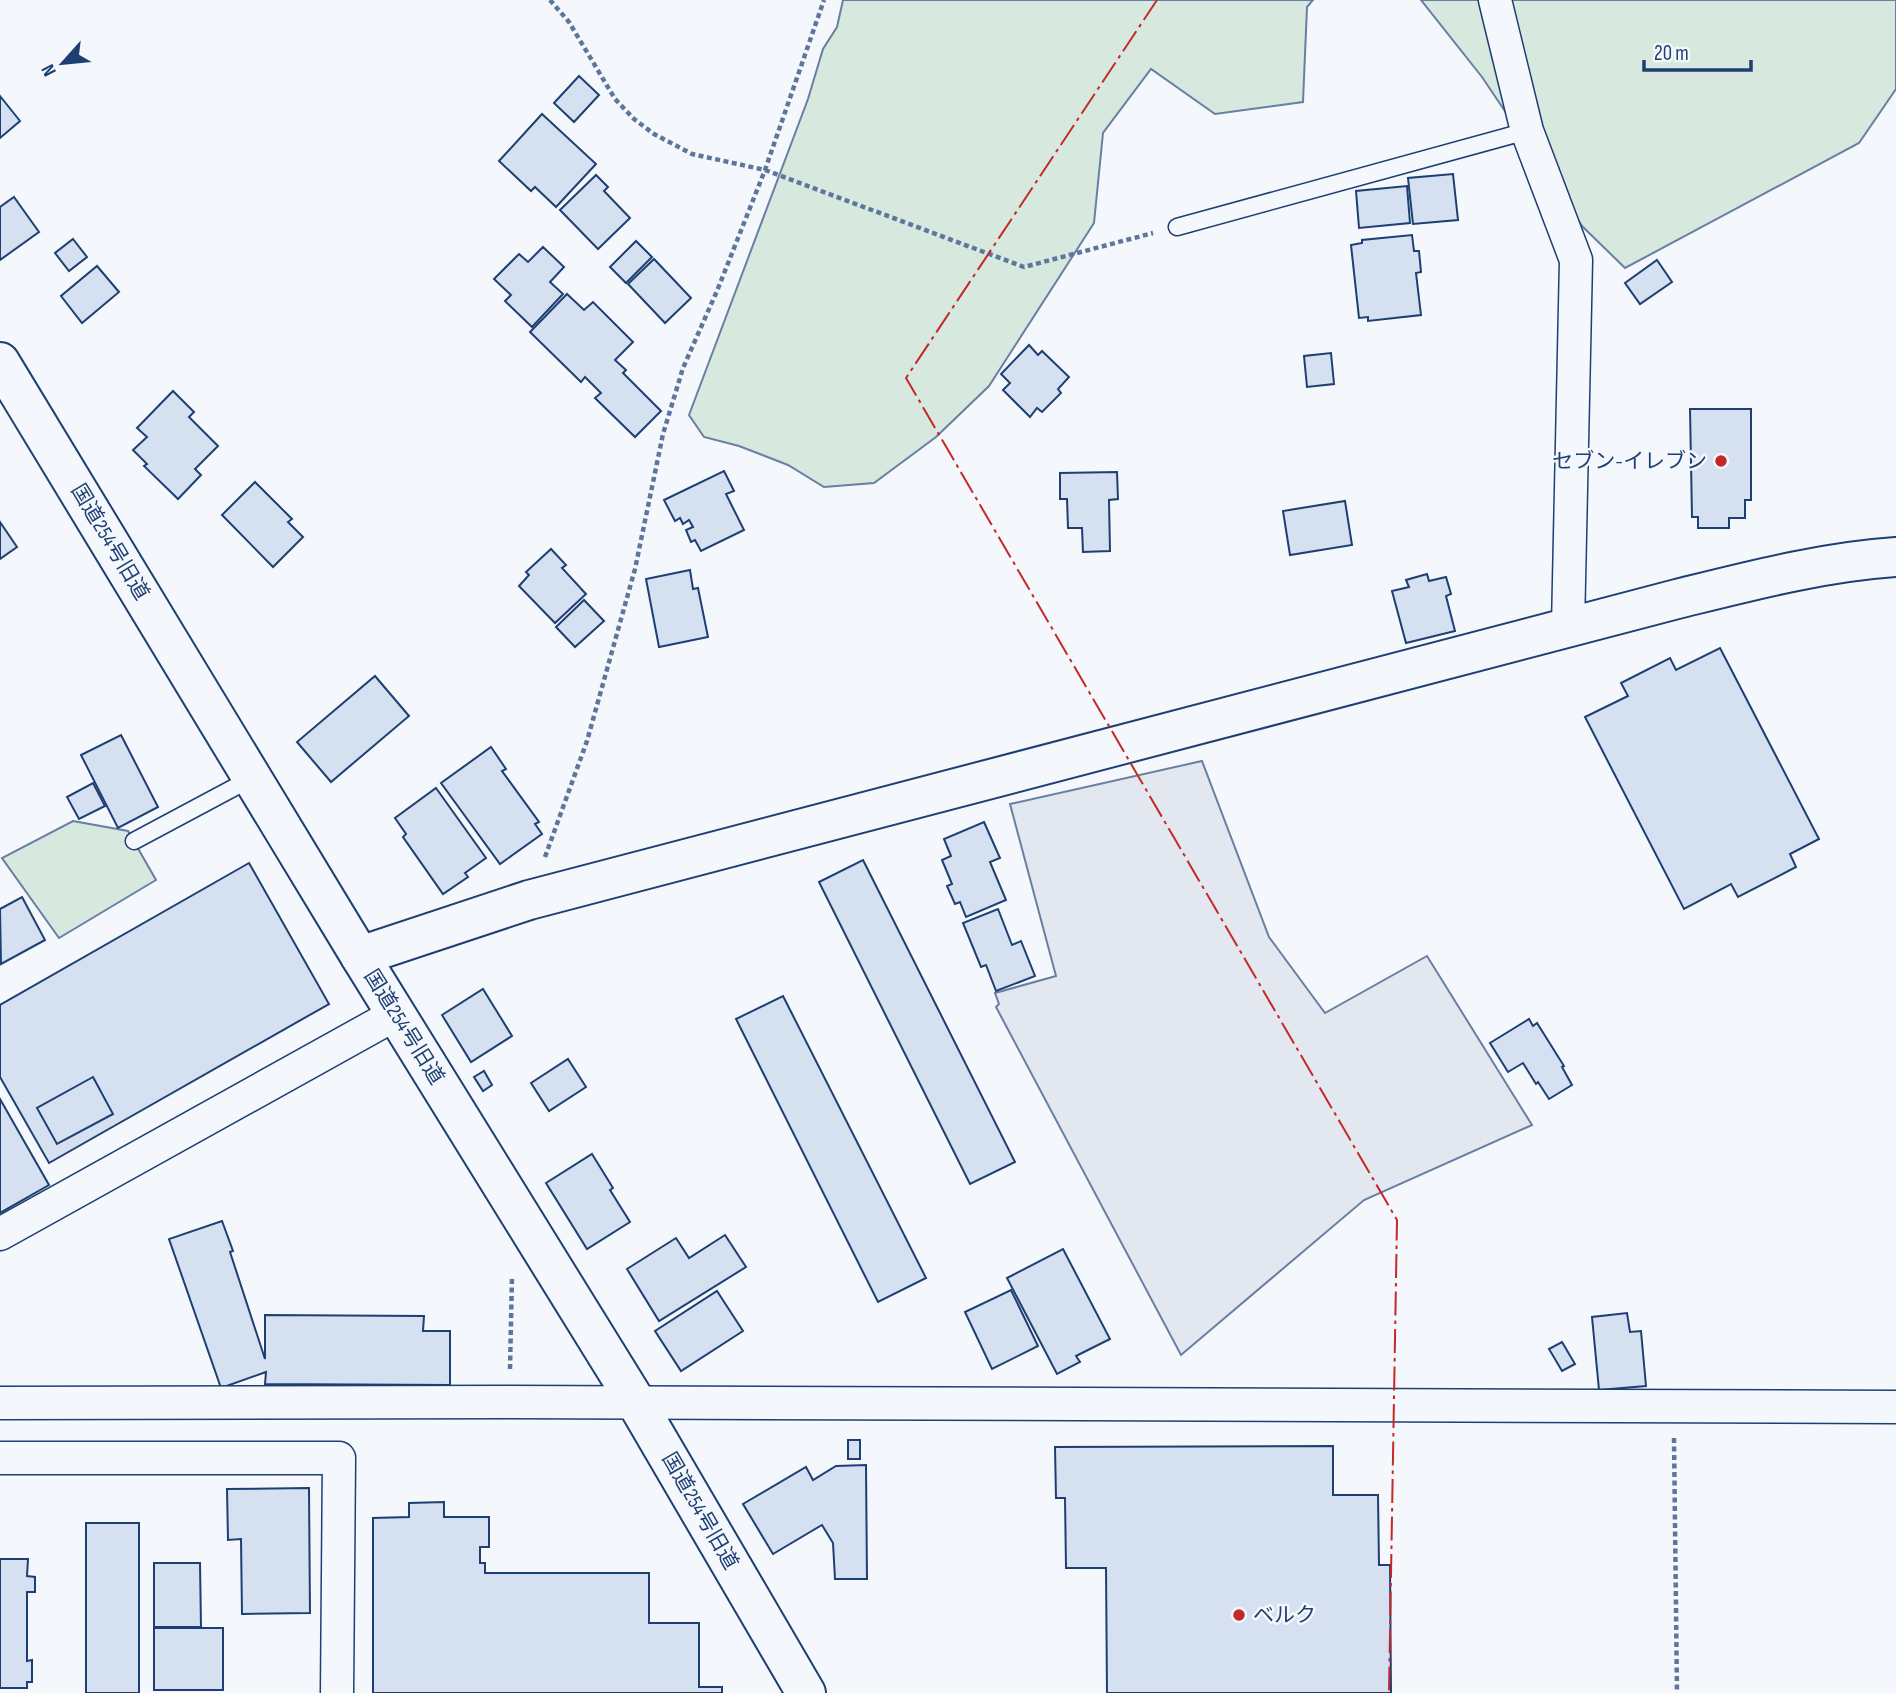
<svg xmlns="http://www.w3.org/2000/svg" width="1896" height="1693" viewBox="0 0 1896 1693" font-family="'Sofia Sans Condensed','Noto Sans JP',sans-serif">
<rect width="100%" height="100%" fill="#f4f7fb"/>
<!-- green -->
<g fill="#d7e8df" stroke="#687fa3" stroke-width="2">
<path d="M843,0H1313L1307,7L1303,102L1215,114L1151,69L1103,133L1094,223L989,386L936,437L874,483L824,487L788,465L739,446L704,437L689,415L808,99L823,49L837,27Z"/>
<path d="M1421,0H1896V89L1859,143L1625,268L1582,226L1482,77Z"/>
<path d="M73,821L128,831L156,880L59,938L2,858Z"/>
</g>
<!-- parking -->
<path fill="#e3e8f0" stroke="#687fa3" stroke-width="2" d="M1202,761L1269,937L1325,1013L1427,956L1532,1125L1364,1200L1181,1355L996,1007L999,1004L995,993L1056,976L1010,804Z"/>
<!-- building -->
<g fill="#d5e0f0" stroke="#1d3f73" stroke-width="2">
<path d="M579,76L599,95L574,122L554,103Z"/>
<path d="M0,96L20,121L0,138Z"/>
<path d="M542,114L596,164L556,207L535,187L531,191L499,161Z"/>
<path d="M1453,174L1458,220L1413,224L1408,178Z"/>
<path d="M596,175L608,187L604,191L630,218L598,249L560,210Z"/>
<path d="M1407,186L1410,223L1359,228L1356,191Z"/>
<path d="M14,197L39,232L0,260V207Z"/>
<path d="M1412,235L1414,251H1419L1421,272L1416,273L1421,315L1368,321V317L1359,318L1351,245L1362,243V240Z"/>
<path d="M73,239L87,257L69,271L55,253Z"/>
<path d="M636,241L652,257L626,283L610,267Z"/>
<path d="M543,247L564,267L550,282L563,294L532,327L505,301L511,295L494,279L519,254L528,262Z"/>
<path d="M654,259L691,298L665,323L628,284Z"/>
<path d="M1657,260L1672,282L1640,304L1625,283Z"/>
<path d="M97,266L119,292L82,323L61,296Z"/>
<path d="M567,294L584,310L593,302L633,342L615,360L626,370L623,373L661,411L635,437L595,398L601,393L585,377L581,382L530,332Z"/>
<path d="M1029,345L1038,355L1042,351L1069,377L1058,389L1061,393L1042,412L1037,408L1030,417L1003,390L1010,383L1001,374Z"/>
<path d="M1331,353L1334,384L1307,387L1304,356Z"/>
<path d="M173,391L194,412L189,417L218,446L195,469L201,475L178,499L144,466L147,464L133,450L147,437L137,428Z"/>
<path d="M1690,409H1751V500H1745V518H1729V528H1698V517H1692Z"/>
<path d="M724,471L734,491L726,494L744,530L701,551L695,540L691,542L686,530L693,527L689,520L683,524L680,518L675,521L664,500Z"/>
<path d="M1117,472L1118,499L1109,500L1110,551L1083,552L1082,528H1068L1067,499H1060V473Z"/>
<path d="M255,482L292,519L288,522L303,537L273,567L222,515Z"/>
<path d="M1345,501L1352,545L1290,555L1283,511Z"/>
<path d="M0,522L17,547L0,559Z"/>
<path d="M551,549L566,565L562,568L586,594L555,623L519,586L529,575L526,572Z"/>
<path d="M690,570L693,589L698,588L708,637L659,647L646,579Z"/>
<path d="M1427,574L1429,581L1446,577L1451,594L1446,596L1455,631L1406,643L1392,591L1409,587L1406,580Z"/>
<path d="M584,600L604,621L575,647L556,627Z"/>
<path d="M1720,648L1819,839L1790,854L1796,867L1738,897L1731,884L1684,909L1585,717L1628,696L1621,683L1670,658L1676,670Z"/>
<path d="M375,676L409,716L331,782L297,742Z"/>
<path d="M121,735L158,807L118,828L81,755Z"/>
<path d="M491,747L506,769L502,771L539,822L535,824L542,834L500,864L441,783Z"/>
<path d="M93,783L105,806L79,819L67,797Z"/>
<path d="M436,788L486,858L465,873L468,877L443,894L403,837L406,834L395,818Z"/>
<path d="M984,822L1000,858L990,862L1006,900L966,917L960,902L955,904L947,886L952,884L942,860L951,856L944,839Z"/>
<path d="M863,860L1015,1162L970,1184L819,882Z"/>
<path d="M249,863L329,1004L49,1163L0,1077V1005Z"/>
<path d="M22,897L45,940L1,964L0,909Z"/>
<path d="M998,909L1012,945L1021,941L1035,976L996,991L986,965L981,967L963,923Z"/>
<path d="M483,989L512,1036L471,1062L442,1015Z"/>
<path d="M783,996L926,1278L878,1302L736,1019Z"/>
<path d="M1529,1019L1533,1026L1537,1023L1564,1066L1562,1067L1572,1085L1549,1099L1538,1082L1536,1084L1523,1063L1508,1072L1490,1043Z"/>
<path d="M568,1059L586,1087L549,1111L531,1083Z"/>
<path d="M484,1071L492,1085L483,1091L474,1077Z"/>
<path d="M93,1077L113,1114L57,1144L37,1108Z"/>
<path d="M0,1099L49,1185L0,1213Z"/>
<path d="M592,1154L613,1188L610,1190L630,1222L587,1249L546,1183Z"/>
<path d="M222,1221L233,1251L230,1252L265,1359V1315L424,1316L423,1331H450V1385L265,1384L266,1372L221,1388L169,1239Z"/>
<path d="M725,1235L746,1267L659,1321L627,1269L676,1238L689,1258Z"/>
<path d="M1063,1249L1110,1339L1076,1356L1080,1362L1057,1374L1007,1278Z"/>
<path d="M1011,1290L1038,1346L992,1369L965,1312Z"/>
<path d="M717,1291L743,1331L681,1371L655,1331Z"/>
<path d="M1627,1313L1630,1332L1641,1331L1646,1386L1599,1390L1592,1317Z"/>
<path d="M1562,1342L1575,1364L1562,1371L1549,1349Z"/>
<rect x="848" y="1440" width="12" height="19"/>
<path d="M1333,1446V1495H1378L1379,1565H1390L1391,1693H1107L1106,1568H1066L1065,1498H1056L1055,1447Z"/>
<path d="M866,1465L867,1579H835L833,1543L822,1525L773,1554L743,1504L806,1467L813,1480L836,1466Z"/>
<path d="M309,1488L310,1613L242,1614L241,1539L228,1540L227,1489Z"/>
<path d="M444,1502V1517H489V1547H480V1563H485V1573H649V1623H699V1687H722V1693H373V1518L409,1517V1503Z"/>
<rect x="86" y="1523" width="53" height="170"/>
<path d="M0,1559H28L27,1576L35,1577V1592H27V1661L32,1660V1682H27V1688H0Z"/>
<path d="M154,1563H200L201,1627H154Z"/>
<rect x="154" y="1628" width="69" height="62"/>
</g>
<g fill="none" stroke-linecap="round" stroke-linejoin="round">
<!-- service casing -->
<g stroke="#1d3f73" stroke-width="19">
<g id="service">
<path d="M1177,227L1527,131"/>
<path d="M134,841L252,778"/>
</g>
</g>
<!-- minor casing -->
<g stroke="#1d3f73" stroke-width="35">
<g id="minor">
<path d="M1495,0L1527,131L1576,260L1568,627"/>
<path d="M0,1234L396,1014"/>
<path d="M0,1403L510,1402L1896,1407"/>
<path d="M0,1458H339L337,1693"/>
</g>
</g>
<!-- tertiary casing -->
<g stroke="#1d3f73" stroke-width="42">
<g id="tertiary">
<path d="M0,362L360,956L636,1402L806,1693"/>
<path d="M360,956L529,900L1677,599C1750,581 1822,562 1896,557"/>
</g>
</g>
<!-- path -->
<g stroke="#5e769c" stroke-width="4.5" stroke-dasharray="5 3.5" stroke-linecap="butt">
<path d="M550,0L569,22L615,99L634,119L654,134L692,154L765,170L1024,267L1153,233"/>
<path d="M545,857L587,741L635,569L663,434L683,368L717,291L765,170L824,0"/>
<path d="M510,1369L512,1276"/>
<path d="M1674,1438L1677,1693"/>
</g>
<!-- service -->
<use href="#service" stroke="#f4f7fb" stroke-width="16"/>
<!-- minor -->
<use href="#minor" stroke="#f4f7fb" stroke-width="32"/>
<!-- tertiary -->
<use href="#tertiary" stroke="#f4f7fb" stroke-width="38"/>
<!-- power -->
<path stroke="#c62828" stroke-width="2" stroke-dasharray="24 5 3.5 5" stroke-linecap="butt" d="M1157,0L906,378L1397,1220L1389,1693"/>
</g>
<!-- markers -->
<g fill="#c62828" stroke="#f4f7fb" stroke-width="2.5">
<circle cx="1721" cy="461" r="7"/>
<circle cx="1239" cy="1615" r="7"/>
</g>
<g text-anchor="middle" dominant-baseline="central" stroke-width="5" stroke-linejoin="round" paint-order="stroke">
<!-- poi labels -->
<g font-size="21" fill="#1d3f73" stroke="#f4f7fb" text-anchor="end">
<text x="1707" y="461">セブン-イレブン</text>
<text x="1253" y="1615" text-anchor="start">ベルク</text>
</g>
<!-- street labels -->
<g font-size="21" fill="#1d3f73" stroke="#f4f7fb">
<text transform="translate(110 542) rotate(59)">国道254号旧道</text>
<text transform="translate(404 1027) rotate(58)">国道254号旧道</text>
<text transform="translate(700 1511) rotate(60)">国道254号旧道</text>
</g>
</g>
<!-- north arrow -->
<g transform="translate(63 63) rotate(243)" stroke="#f4f7fb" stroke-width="5" paint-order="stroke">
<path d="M0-5L12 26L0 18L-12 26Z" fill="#1d3f73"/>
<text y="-10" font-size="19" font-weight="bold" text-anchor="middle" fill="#1d3f73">N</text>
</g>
<!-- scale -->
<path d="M1644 60v10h107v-10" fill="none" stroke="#1d3f73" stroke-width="3.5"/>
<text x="1654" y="60" font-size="21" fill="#1d3f73" stroke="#f4f7fb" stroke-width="5" paint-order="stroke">20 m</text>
</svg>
